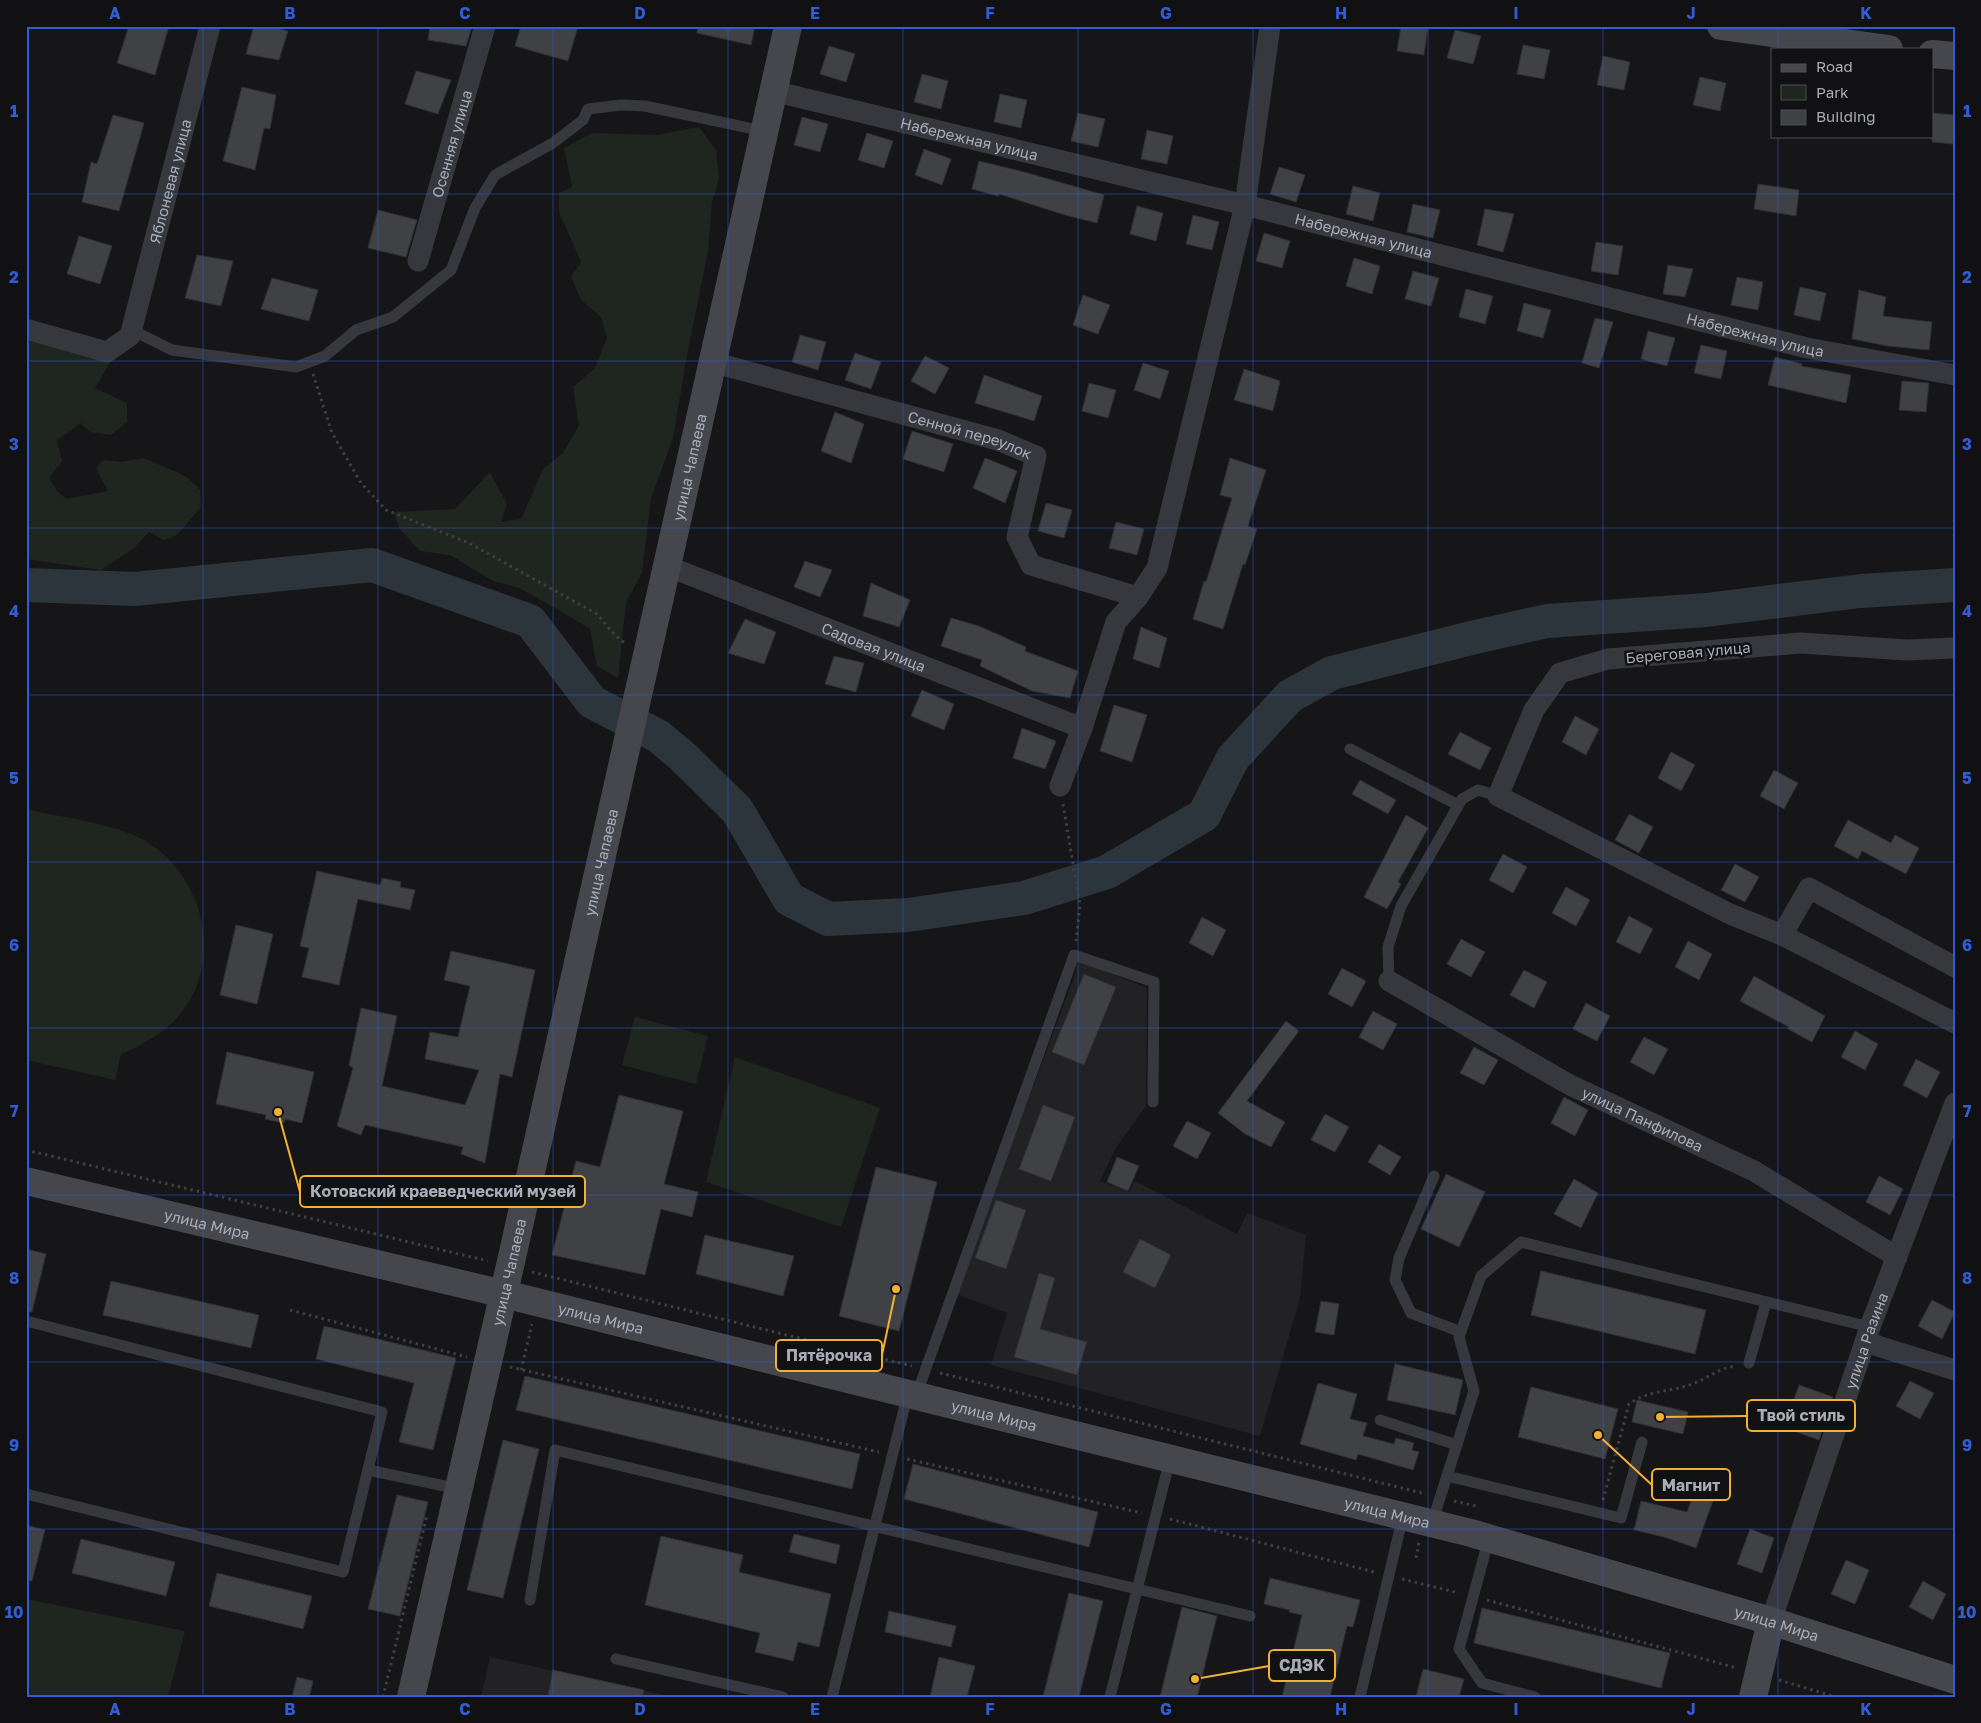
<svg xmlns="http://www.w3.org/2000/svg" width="1981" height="1723" viewBox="0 0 1981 1723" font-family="'Golos Text',sans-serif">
<rect width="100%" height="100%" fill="#161618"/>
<!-- built -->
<g fill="#222225">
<path d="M1080,961L1147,988L1146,1106L1115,1149L1100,1181L1129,1192L1135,1181L1237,1234L1247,1213L1306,1235L1300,1298L1260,1436L991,1365L1007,1313L956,1294Z"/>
<path d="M490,1657L673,1697H481Z"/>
</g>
<!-- green -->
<g fill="#1e261f">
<path d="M699,127L716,150L719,179L712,202L708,251L687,355L673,438L651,498L642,572L626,603L618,678L597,666L590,629L564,613L519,588L493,581L450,555L420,551L399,528L394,512L455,509L490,472L507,504L501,522L521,519L543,469L563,453L579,425L573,387L595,368L607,338L601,317L581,300L571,277L581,262L559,212V193L572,187L564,148L592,133L657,135Z"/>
<path d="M26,339L111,361L95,388L127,403V422L111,435L90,432L81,423L57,440L62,461L49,478L57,491L66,499L108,491L96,468L104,460L122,462L143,458L181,474L189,479L200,490L201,507L177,535L164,540L149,532L134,548L101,570L26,559Z"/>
<path d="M26,809C59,817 116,824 144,840C207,877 227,969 172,1023C157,1037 140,1046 121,1054L115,1080L26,1060Z"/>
<path d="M635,1017L708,1036L696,1084L622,1065Z"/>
<path d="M735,1057L880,1108L841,1227L706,1182Z"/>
<path d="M26,1599L185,1631L168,1697H26Z"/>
</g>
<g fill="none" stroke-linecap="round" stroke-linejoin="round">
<!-- river -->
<path stroke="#2c353c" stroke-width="34" d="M26,585L135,589L372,565L530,621L592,702L658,736L682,756L737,810L789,899L828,919L908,915L1024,898L1107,872L1204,815L1233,758L1290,696L1332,673L1471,638L1547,621L1706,610L1861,591L1955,585"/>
</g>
<!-- building -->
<g fill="#404145" stroke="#303034">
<path d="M129,26H169L155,75L117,63Z"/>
<path d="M254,26H268L288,31L279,60L246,54Z"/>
<path d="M430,26H472L466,46L428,40Z"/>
<path d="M521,26H578L568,61L515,46Z"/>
<path d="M698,26H755L751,45L697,33Z"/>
<path d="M1401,26H1428L1424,55L1397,51Z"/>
<path d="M1455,30L1481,36L1473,64L1447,58Z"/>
<path d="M1523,45L1550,50L1544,79L1517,74Z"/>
<path d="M829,46L855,54L846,82L820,74Z"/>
<path d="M1603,56L1630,62L1624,90L1597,85Z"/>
<path d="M416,71L451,80L438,114L405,104Z"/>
<path d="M922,74L948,81L941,109L914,102Z"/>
<path d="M1700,77L1726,83L1720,111L1693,105Z"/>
<path d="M242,87L276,95L270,129L264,128L255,170L223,161Z"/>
<path d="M1000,94L1027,100L1021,128L994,122Z"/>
<path d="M1078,113L1105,119L1098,147L1071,141Z"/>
<path d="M1932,113L1955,115L1953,144L1932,142Z"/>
<path d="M113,115L144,123L119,211L82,202L91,162L97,164Z"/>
<path d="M802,117L828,124L820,152L794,145Z"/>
<path d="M1147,130L1173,136L1167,164L1141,159Z"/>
<path d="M867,133L893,141L884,168L858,160Z"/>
<path d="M924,149L951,159L942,185L915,175Z"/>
<path d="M979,161L1028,173L1104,195L1097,223L1065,215L999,194L998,196L972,189Z"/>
<path d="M1279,167L1305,175L1296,202L1270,194Z"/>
<path d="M1758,184L1799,190L1796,216L1754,209Z"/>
<path d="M1353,186L1380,193L1373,221L1346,214Z"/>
<path d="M1413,204L1440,210L1433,238L1407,232Z"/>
<path d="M1137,206L1163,213L1156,241L1130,234Z"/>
<path d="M1485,209L1514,214L1503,252L1477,245Z"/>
<path d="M378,210L417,220L406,257L368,248Z"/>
<path d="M1193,215L1219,222L1212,250L1186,244Z"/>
<path d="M1264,233L1290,241L1282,268L1256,261Z"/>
<path d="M79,236L112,246L100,284L67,274Z"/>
<path d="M1596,242L1623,246L1618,275L1591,271Z"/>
<path d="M197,255L233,261L221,306L185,298Z"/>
<path d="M1354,258L1380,266L1372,294L1346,286Z"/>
<path d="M1668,265L1693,269L1685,297L1663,294Z"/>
<path d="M1413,271L1439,278L1431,306L1405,299Z"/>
<path d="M1737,277L1763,282L1758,310L1731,305Z"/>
<path d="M272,278L318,290L309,321L261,309Z"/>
<path d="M1800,287L1826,293L1820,321L1794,315Z"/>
<path d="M1466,289L1493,296L1485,324L1459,317Z"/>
<path d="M1859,290L1886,297L1883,316L1932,322L1929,350L1888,346L1852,339Z"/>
<path d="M1083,295L1110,305L1098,334L1073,325Z"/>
<path d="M1524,303L1551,310L1543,338L1517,331Z"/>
<path d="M1595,318L1613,322L1599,368L1582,363Z"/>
<path d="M1648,331L1675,338L1667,366L1641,359Z"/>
<path d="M800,335L826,342L818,370L792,362Z"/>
<path d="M1701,345L1727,351L1721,379L1694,373Z"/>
<path d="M855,353L881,362L871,389L845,380Z"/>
<path d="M925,356L949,368L935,394L911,381Z"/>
<path d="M1775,357L1802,364L1801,366L1851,375L1846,403L1768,385Z"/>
<path d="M1143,363L1169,371L1160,399L1134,390Z"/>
<path d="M1244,369L1280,381L1273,411L1234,400Z"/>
<path d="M984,375L1042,396L1034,421L975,403Z"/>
<path d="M1902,381L1929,383L1926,412L1899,410Z"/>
<path d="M1089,383L1116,390L1108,418L1082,411Z"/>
<path d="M835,412L864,424L851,463L821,451Z"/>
<path d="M912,431L953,444L944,472L903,459Z"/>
<path d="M985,458L1017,471L1005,503L973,488Z"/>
<path d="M1230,458L1266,470L1248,526L1257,529L1245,565L1243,564L1223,629L1193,619L1204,581L1206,582L1232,498L1220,495Z"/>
<path d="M1046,503L1072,510L1064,538L1038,531Z"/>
<path d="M1116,522L1144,529L1137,555L1109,548Z"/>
<path d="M805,561L832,570L820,597L794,587Z"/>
<path d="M871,583L910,600L899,627L863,616Z"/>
<path d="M951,618L979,626L1026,647L1025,651L1078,671L1070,698L1032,691L980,666L982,660L941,646Z"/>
<path d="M745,619L776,632L764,664L728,653Z"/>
<path d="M1141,627L1167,638L1159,668L1133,659Z"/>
<path d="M834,656L864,663L856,692L825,684Z"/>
<path d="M922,690L954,704L944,730L911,716Z"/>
<path d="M1114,705L1147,715L1132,762L1100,751Z"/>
<path d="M1575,716L1599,729L1586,755L1562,742Z"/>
<path d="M1022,728L1056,741L1045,769L1013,758Z"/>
<path d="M1460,732L1491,748L1480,770L1448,754Z"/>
<path d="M1671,752L1695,765L1681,791L1658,778Z"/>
<path d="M1774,770L1798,783L1784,809L1760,796Z"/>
<path d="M1360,780L1396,800L1388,814L1352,794Z"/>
<path d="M1629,814L1653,827L1639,853L1615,840Z"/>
<path d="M1406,815L1428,828L1398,882L1401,884L1387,909L1364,897Z"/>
<path d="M1848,820L1891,843L1895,835L1919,848L1906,874L1862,851L1858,859L1834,846Z"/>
<path d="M1503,854L1527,867L1513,893L1489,880Z"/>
<path d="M1735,864L1759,877L1745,902L1721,890Z"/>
<path d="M317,871L380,885L382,878L401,882L400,887L415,890L410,910L358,899L339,985L302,977L309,948L300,946Z"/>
<path d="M1566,887L1590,900L1576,926L1552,913Z"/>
<path d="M1629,916L1653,929L1640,954L1616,942Z"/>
<path d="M1202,917L1226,930L1213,956L1189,943Z"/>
<path d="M236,925L273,934L257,1004L220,995Z"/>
<path d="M1461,939L1485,952L1471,977L1447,964Z"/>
<path d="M1688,941L1712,954L1699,980L1675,967Z"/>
<path d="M451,951L535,970L512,1077L500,1074L485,1163L461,1154L463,1147L365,1125L361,1135L337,1126L353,1068L349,1065L361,1008L397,1016L382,1086L465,1105L479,1070L425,1059L430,1032L458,1037L470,986L444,980Z"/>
<path d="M1342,968L1366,981L1352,1007L1328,994Z"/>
<path d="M1524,970L1547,982L1534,1008L1510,995Z"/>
<path d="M1084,974L1116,987L1084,1065L1052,1052Z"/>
<path d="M1754,976L1825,1016L1812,1042L1788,1029L1789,1027L1740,1001Z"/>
<path d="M1586,1003L1610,1016L1597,1041L1573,1029Z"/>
<path d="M1373,1011L1397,1024L1383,1050L1359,1037Z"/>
<path d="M1286,1021L1299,1031L1247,1101L1285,1122L1271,1147L1245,1134L1218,1113Z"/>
<path d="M1855,1031L1878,1044L1865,1070L1841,1057Z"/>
<path d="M1644,1037L1668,1049L1654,1075L1630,1062Z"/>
<path d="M1474,1047L1498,1060L1484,1085L1460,1073Z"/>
<path d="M227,1052L314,1072L302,1123L285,1119L284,1123L265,1119L266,1115L216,1104Z"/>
<path d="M1916,1059L1940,1072L1927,1098L1903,1085Z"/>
<path d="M619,1095L683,1111L664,1184L698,1192L692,1217L661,1209L645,1275L552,1255L576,1161L600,1167Z"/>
<path d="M1564,1097L1588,1110L1575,1136L1551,1123Z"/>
<path d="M1043,1105L1075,1117L1051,1181L1019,1169Z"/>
<path d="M1325,1114L1349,1127L1335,1152L1311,1140Z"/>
<path d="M1187,1121L1211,1133L1197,1159L1173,1146Z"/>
<path d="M1379,1144L1401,1157L1390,1175L1368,1162Z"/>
<path d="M1117,1157L1139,1166L1128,1191L1107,1182Z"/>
<path d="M876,1167L937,1182L899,1331L839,1316Z"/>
<path d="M1446,1174L1485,1192L1459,1247L1421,1229Z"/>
<path d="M1879,1176L1903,1189L1890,1215L1866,1202Z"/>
<path d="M1574,1179L1598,1193L1581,1228L1554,1214Z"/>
<path d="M996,1200L1026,1210L1006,1269L975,1258Z"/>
<path d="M705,1235L794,1256L783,1296L696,1274Z"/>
<path d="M1140,1239L1171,1255L1155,1288L1123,1272Z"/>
<path d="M26,1249L46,1254L32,1312H26Z"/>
<path d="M1541,1271L1706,1310L1695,1354L1531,1315Z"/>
<path d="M1039,1273L1055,1278L1040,1329L1087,1342L1077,1375L1014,1357Z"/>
<path d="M111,1281L259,1315L251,1348L103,1315Z"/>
<path d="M1932,1300L1955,1312L1942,1339L1918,1326Z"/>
<path d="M1321,1301L1339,1304L1334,1335L1315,1332Z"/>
<path d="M324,1326L456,1358L433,1450L399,1442L414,1383L316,1359Z"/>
<path d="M1395,1364L1463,1380L1455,1415L1387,1400Z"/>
<path d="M525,1376L860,1454L852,1489L516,1410Z"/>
<path d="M1910,1381L1934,1393L1920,1419L1896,1406Z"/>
<path d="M1318,1383L1357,1394L1350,1419L1367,1423L1363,1436L1394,1444L1396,1438L1414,1443L1412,1450L1419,1452L1413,1470L1358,1454L1356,1460L1300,1444Z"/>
<path d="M1799,1385L1833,1397L1819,1440L1766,1421L1771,1408L1789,1414Z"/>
<path d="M1531,1387L1618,1409L1605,1459L1518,1437Z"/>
<path d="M1637,1400L1688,1412L1683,1434L1632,1422Z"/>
<path d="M503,1440L539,1449L503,1598L467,1590Z"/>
<path d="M913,1464L1098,1512L1089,1547L904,1499Z"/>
<path d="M1702,1471L1721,1478L1696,1548L1664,1537L1634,1530L1641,1501L1687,1512Z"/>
<path d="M397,1495L428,1502L400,1616L368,1609Z"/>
<path d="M26,1525L45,1530L32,1581H26Z"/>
<path d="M1750,1529L1774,1538L1762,1573L1737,1564Z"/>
<path d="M794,1534L840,1545L836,1564L789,1552Z"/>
<path d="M661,1536L743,1555L739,1572L831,1594L819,1647L798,1642L793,1661L755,1652L760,1633L645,1605Z"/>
<path d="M81,1539L175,1562L166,1596L72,1573Z"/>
<path d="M1846,1560L1869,1570L1855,1604L1831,1594Z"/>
<path d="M217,1573L312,1596L303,1629L209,1606Z"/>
<path d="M1270,1578L1360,1600L1353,1627L1347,1626L1330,1697H1282L1302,1615L1289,1612L1290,1610L1264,1604Z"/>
<path d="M1923,1581L1946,1594L1933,1620L1909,1607Z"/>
<path d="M1069,1593L1103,1601L1079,1697H1043Z"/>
<path d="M1182,1607L1217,1616L1197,1697H1160Z"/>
<path d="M1482,1608L1670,1653L1661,1688L1474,1643Z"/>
<path d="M889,1611L956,1626L951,1647L885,1632Z"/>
<path d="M939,1657L975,1666L967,1697H930Z"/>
<path d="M1423,1669L1464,1679L1459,1697H1416Z"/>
<path d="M553,1670L644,1690L643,1697H557L548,1695Z"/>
<path d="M297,1677L313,1681L309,1697H292Z"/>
</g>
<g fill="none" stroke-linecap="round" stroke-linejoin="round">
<!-- path -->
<g stroke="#3d3f44" stroke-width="3" stroke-dasharray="2.5 4" stroke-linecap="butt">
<path d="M313,374L332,433L361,483L386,510L469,543L597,614L614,634L626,644"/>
<path d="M1063,804L1080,905L1076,941"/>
<path d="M26,1150L488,1261"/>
<path d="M532,1272L912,1366"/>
<path d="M290,1310L467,1357"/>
<path d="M510,1367L879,1452"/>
<path d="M521,1370L532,1324"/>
<path d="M940,1373L1426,1494"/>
<path d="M907,1459L1142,1513"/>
<path d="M1603,1500L1629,1404C1648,1390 1671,1392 1692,1384C1709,1378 1716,1369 1736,1366"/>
<path d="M1454,1501L1476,1506"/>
<path d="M1170,1519L1374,1572"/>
<path d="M1416,1558L1419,1542"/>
<path d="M1402,1579L1459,1593"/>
<path d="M1487,1600L1737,1668"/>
<path d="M1779,1680L1836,1697"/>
<path d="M383,1697L427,1515"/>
</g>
<!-- lane -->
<g stroke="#37383d" stroke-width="11">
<path d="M132,330L172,350L296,367L325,356L356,330L393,317L451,270L475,208L495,175L553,143L583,120L588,109L621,105L645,106L764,131"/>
<path d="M1350,749L1458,805"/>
<path d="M1389,981L1388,947L1401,906L1462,799L1478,790L1498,796"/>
<path d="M1434,1176L1399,1258L1395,1280L1411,1313L1461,1332"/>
<path d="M26,1321L382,1412L343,1572L26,1494"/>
<path d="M1749,1363L1766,1302"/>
<path d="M916,1396L1074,955L1154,982L1153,1102"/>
<path d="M1380,1420L1457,1445"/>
<path d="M368,1470L459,1489"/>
<path d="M1447,1476L1621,1518L1642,1442"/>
<path d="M1432,1523L1474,1391L1459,1337L1481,1276L1521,1242L1870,1327"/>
<path d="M1489,1538L1459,1649L1482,1683L1535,1697"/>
<path d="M530,1600L555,1450L1250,1616"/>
<path d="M616,1659L783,1697"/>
<path d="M832,1697L908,1393"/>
<path d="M1110,1697L1170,1459"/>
<path d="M1360,1697L1403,1516"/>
</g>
<!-- street -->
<g stroke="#37383d" stroke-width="21">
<path id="s1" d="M773,91L1245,205L1807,348L1955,375"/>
<path id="s2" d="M418,261L485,26"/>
<path id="s3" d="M26,329L107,352L130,336L210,26"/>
<path id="s4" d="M712,362L998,440L1036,456L1017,537L1031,565L1138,597"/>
<path id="s5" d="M667,566L1082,728"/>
<path d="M1955,648L1907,650L1801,643L1608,659L1560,673L1534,710L1498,796L1730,914L1782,935L1955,1023"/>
<path d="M1060,786L1082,728L1116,622L1138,597L1157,568L1245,205L1270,26"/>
<path d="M1782,935L1809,888L1955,967"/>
<path id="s6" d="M1389,981L1570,1085L1754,1171L1897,1257"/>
<path d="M1865,1342L1955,1370"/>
<path id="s7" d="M1771,1621L1870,1327L1955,1103"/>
</g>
<!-- secondary -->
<g stroke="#45474d" stroke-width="28">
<path d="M1721,26L1889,49"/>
<path d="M1932,54L1955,56"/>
<path id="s8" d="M26,1181L504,1294L1471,1533L1771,1621L1955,1680"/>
<path id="s9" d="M411,1697L510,1266L788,26"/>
<path d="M1753,1697L1771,1621"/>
</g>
</g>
<!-- grid -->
<path fill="none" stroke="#325cd3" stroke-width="1" stroke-opacity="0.55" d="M203,26V1697M378,26V1697M553,26V1697M728,26V1697M903,26V1697M1078,26V1697M1253,26V1697M1428,26V1697M1603,26V1697M1778,26V49M1778,136V1697M26,194H1955M26,361H1955M26,528H1955M26,695H1955M26,862H1955M26,1028H1955M26,1195H1955M26,1362H1955M26,1529H1955"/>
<g text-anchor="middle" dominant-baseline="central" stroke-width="5" stroke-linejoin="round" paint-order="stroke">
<!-- street labels -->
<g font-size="15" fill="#a8adb8" stroke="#111113">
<text stroke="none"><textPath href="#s1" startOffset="202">Набережная улица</textPath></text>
<text stroke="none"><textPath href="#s2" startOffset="122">Осенняя улица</textPath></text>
<text stroke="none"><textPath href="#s3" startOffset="272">Яблоневая улица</textPath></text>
<text stroke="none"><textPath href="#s1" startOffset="608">Набережная улица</textPath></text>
<text stroke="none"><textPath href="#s1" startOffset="1012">Набережная улица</textPath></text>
<text stroke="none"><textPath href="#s4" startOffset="268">Сенной переулок</textPath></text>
<text stroke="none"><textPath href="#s9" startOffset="1261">улица Чапаева</textPath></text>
<text stroke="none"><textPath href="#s5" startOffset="222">Садовая улица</textPath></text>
<text transform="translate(1688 652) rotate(-5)">Береговая улица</text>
<text stroke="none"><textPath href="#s9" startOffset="856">улица Чапаева</textPath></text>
<text stroke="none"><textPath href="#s6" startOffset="289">улица Панфилова</textPath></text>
<text stroke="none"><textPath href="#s8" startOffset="186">улица Мира</textPath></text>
<text stroke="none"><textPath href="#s9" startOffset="436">улица Чапаева</textPath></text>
<text stroke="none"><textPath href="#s8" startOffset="591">улица Мира</textPath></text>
<text stroke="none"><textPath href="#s7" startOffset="296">улица Разина</textPath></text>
<text stroke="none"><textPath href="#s8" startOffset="996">улица Мира</textPath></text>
<text stroke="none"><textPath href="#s8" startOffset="1401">улица Мира</textPath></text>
<text stroke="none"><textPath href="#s8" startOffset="1806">улица Мира</textPath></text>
</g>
</g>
<!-- callouts -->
<path fill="none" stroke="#f2b134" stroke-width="2" d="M278 1112L300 1192M896 1289L882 1355M1660 1417L1747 1416M1598 1435L1652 1485M1195 1679L1269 1666"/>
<g fill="#f2b134" stroke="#111113" stroke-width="2">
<circle cx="278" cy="1112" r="5"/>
<circle cx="896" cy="1289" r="5"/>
<circle cx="1660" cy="1417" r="5"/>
<circle cx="1598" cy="1435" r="5"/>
<circle cx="1195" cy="1679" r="5"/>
</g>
<g fill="#111113" stroke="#f2b134" stroke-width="2">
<rect x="300" y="1176" width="285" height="31" rx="5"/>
<rect x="776" y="1340" width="106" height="31" rx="5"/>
<rect x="1747" y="1400" width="108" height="31" rx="5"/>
<rect x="1652" y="1469" width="78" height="31" rx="5"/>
<rect x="1269" y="1650" width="66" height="31" rx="5"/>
</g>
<g font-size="16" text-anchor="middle" font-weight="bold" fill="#a8adb8">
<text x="443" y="1197">Котовский краеведческий музей</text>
<text x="829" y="1361">Пятёрочка</text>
<text x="1801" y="1421">Твой стиль</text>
<text x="1691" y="1491">Магнит</text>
<text x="1302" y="1671">СДЭК</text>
</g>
<!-- border -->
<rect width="1981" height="1723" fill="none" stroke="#111113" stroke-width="55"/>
<!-- legend -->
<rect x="1771" y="48" width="162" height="90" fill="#111113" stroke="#4d4f55"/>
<rect x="1781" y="64" width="25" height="8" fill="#45474d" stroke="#4d4f55"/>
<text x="1816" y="72" font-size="15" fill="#a8adb8">Road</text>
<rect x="1781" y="85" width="25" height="15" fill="#1e261f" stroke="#4d4f55"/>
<text x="1816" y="98" font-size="15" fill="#a8adb8">Park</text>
<rect x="1781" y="110" width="25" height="15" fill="#404145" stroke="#4d4f55"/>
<text x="1816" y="122" font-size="15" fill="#a8adb8">Building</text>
<rect x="28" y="28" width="1926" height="1668" fill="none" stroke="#325cd3" stroke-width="2"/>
<g font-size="16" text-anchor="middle" font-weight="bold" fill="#325cd3">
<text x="115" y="19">A</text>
<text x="290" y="19">B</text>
<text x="465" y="19">C</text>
<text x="640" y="19">D</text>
<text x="815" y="19">E</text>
<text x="990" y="19">F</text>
<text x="1166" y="19">G</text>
<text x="1341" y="19">H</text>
<text x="1516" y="19">I</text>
<text x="1691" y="19">J</text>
<text x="1866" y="19">K</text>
<text x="14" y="117">1</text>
<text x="1967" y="117">1</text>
<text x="14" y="283">2</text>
<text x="1967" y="283">2</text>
<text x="14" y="450">3</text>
<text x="1967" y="450">3</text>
<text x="14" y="617">4</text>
<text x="1967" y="617">4</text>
<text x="14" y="784">5</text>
<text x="1967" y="784">5</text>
<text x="14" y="951">6</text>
<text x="1967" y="951">6</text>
<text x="14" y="1117">7</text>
<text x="1967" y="1117">7</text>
<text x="14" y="1284">8</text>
<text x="1967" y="1284">8</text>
<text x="14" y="1451">9</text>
<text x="1967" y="1451">9</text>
<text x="14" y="1618">10</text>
<text x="1967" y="1618">10</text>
<text x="115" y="1715">A</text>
<text x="290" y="1715">B</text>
<text x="465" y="1715">C</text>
<text x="640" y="1715">D</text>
<text x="815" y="1715">E</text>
<text x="990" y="1715">F</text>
<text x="1166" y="1715">G</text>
<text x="1341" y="1715">H</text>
<text x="1516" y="1715">I</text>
<text x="1691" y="1715">J</text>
<text x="1866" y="1715">K</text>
</g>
</svg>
